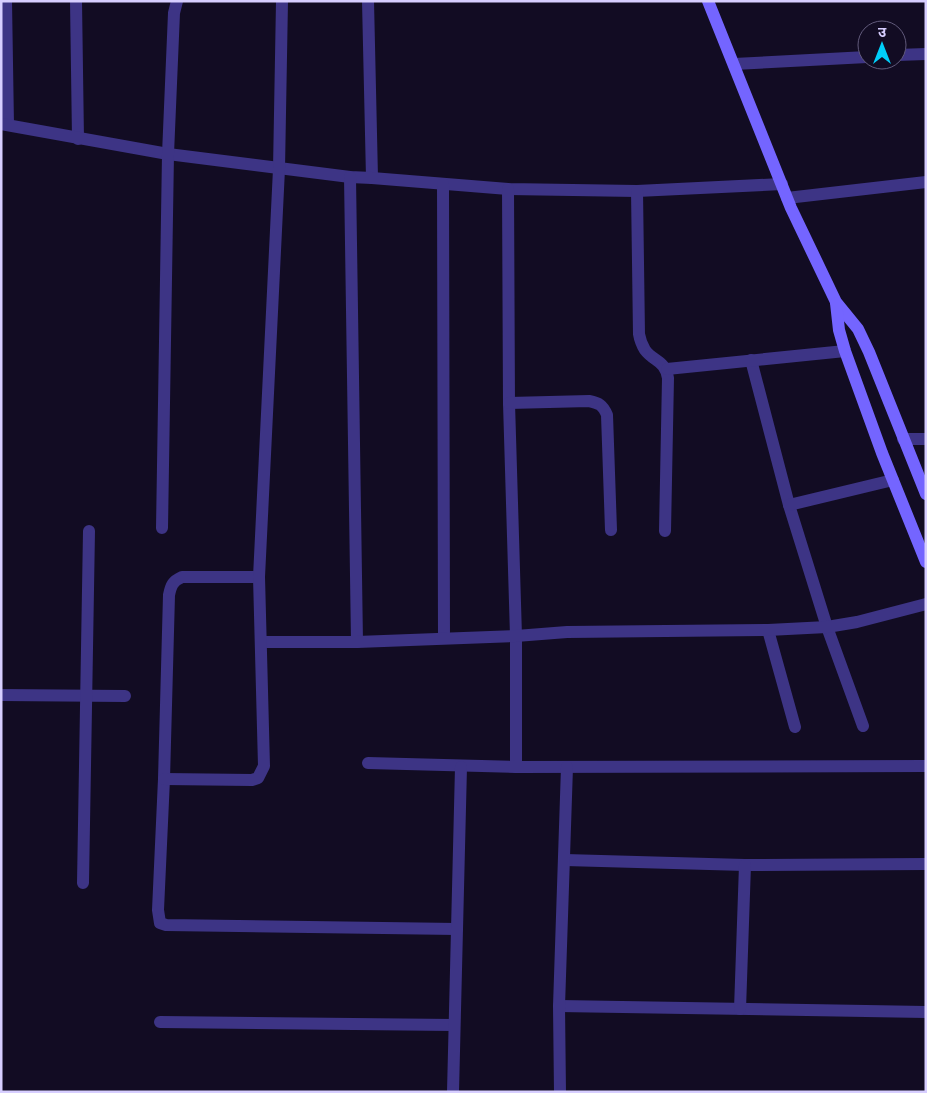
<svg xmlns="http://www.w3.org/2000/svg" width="927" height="1093" viewBox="0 0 927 1093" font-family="Raleway,'Noto Sans Devanagari',sans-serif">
<rect width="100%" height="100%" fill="#120c23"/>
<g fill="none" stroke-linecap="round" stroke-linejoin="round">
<!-- street -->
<g stroke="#3d3485" stroke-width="12">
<path d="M6,1L8,125"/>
<path d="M76,1L78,139"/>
<path d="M368,1L372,178"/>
<path d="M897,55L926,54"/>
<path d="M734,64L867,57"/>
<path d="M1,124L168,154L350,177L372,178L508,189L637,191L782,184"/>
<path d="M350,177L357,642"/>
<path d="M443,184L444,638"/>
<path d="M508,189L509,403L516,636V767"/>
<path d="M637,191L639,334C640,340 642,345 645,350C654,362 665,360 668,378L665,531"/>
<path d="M787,198L926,182"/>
<path d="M751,360L789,505L827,627L863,726"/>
<path d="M667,369L845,351"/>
<path d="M509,403L589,401C599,403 603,405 607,415L611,530"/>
<path d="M903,439H926"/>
<path d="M789,505L893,480"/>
<path d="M162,528L168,154L174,13L177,1"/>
<path d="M259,577H182C173,581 171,585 169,595L164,779L158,910L160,923L166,925L457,929"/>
<path d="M768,630L795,727"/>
<path d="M261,642H357L516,636L567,632L768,630L827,627L857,622L926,604"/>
<path d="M1,695L125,696"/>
<path d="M368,763L516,767L926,766"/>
<path d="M164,779L252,780L258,778L264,766L259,577L279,169L282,1"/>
<path d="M565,860L745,865L926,864"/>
<path d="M83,883L89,531"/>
<path d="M559,1006L926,1012"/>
<path d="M740,1009L745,865"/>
<path d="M160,1022L454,1025"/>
<path d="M453,1092L461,767"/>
<path d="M560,1092L559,1006L567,767"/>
</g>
<!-- secondary -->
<g stroke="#7465ff" stroke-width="12">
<path d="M708,1L791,208L836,302L858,329L869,352L926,494"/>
<path d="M836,303L839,330L845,351L882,453L926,562"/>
</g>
</g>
<!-- border -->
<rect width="927" height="1093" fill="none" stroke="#d7ceff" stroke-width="5"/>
<!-- north arrow -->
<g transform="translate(882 45)"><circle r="24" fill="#120c23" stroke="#615a7b"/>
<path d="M0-4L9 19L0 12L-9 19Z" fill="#00cef9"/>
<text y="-8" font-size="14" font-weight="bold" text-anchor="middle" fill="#d7ceff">उ</text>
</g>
</svg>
